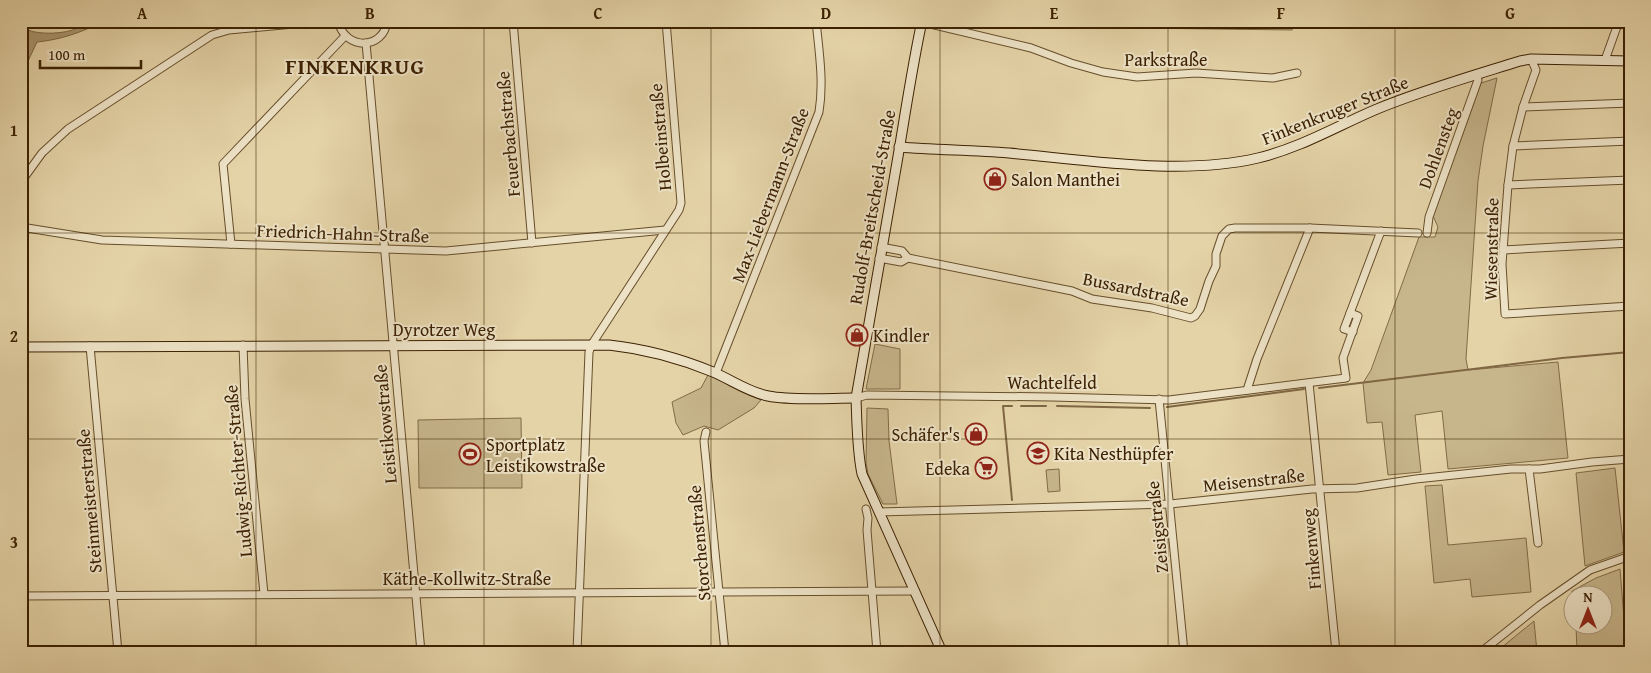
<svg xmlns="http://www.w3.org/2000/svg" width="1651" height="673" viewBox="0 0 1651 673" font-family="'Gentium Book Plus',serif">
<rect width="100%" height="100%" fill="#e4d3a7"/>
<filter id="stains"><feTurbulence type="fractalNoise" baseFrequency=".004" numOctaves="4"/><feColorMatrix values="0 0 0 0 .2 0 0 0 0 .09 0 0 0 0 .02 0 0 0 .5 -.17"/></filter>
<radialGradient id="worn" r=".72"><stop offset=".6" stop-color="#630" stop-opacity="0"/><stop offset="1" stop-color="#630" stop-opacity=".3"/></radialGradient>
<!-- green -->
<g fill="#c7b58b" stroke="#826b46">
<path d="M1107,21H1297L1292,30L1135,28Z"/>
<path d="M1497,78L1483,146L1478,181L1466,359L1468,370L1558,362L1568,458L1448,469L1442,411L1415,415L1421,472L1388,475L1382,422L1367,423L1363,383L1371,370L1419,237H1435L1438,227L1433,216L1481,83Z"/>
<path d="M875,344L900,349V389H866Z"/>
<path d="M708,375L761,400L754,408L718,430L704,426L683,435L676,423L672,402L701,388Z"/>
<path d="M867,408L888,409L889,441L897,504H883L868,474L866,463Z"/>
<path d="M521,418L522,488H419L418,420Z"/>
<path d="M1615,468L1624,552L1585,566L1576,473Z"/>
<path d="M1059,469L1060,491L1048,492L1046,470Z"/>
<path d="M1442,485L1448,545L1526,538L1531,592L1472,597L1470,579L1434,583L1425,486Z"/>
<path d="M1620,569L1625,631H1630V652H1552L1577,651L1576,626H1604V596H1574L1573,603L1572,591L1596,578Z"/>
<path d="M1534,621L1537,652H1496Z"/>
</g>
<!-- water -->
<path fill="#ab966f" stroke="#7f6743" d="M82,21H103C84,32 59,40 37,42L21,76L22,33L28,30C39,35 67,34 77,28C79,26 80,23 82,21Z"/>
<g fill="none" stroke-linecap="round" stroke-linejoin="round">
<!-- stream -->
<g stroke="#7f6743" stroke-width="2">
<path d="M1319,388L1562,358L1630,352"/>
<path d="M1012,406H1003L1012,500"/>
<path d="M1021,406H1046"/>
<path d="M1057,406L1150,408"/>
<path d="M1167,407L1304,389"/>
</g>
<!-- street casing -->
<g stroke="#664e2b" stroke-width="9">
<g id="street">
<path d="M338,21C345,51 384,50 387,21"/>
<path d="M513,21L532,243"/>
<path d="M922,22L1031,48L1071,63L1103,72L1137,77L1196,73L1273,78L1297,73"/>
<path d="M366,43L421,652"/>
<path d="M1531,59L1536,70L1523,107L1513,146L1508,185L1502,264L1505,314L1630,306"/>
<path d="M1605,60L1619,21"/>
<path d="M1523,107L1630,103"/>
<path d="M1513,146L1630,141"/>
<path d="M21,182L42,153L68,129L212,35L229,30L325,21"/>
<path d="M1508,185L1630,180"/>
<path d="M21,227L102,240L446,251L665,230"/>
<path d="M1427,233L1429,217L1478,80L1476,75"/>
<path d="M231,244L223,164L345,36"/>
<path d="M881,247L902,251L908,258L1072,291L1092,299L1152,308L1191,318L1195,316L1200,309L1209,281L1216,266V254L1222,236L1229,229L1235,228H1310L1418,233"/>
<path d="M1503,250L1630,243"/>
<path d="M879,258L901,262L908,258"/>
<path d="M1353,332L1344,329L1381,231"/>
<path d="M243,345L245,399L264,594"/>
<path d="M90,346L118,652"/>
<path d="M716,373L819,112C824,82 819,51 816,21"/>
<path d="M1309,383L1336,652"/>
<path d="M1247,390L1257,359L1310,228"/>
<path d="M856,398L867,395L1051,397L1169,400L1346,378L1343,358L1358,316L1350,313"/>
<path d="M1159,399L1184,652"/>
<path d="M706,432L704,441L725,652"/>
<path d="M1529,469L1538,543"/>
<path d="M866,509L868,518L867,530L877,652"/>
<path d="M879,512L1170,504L1312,489L1357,488L1416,479L1511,469H1540L1592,462L1630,459"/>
<path d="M21,596L913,591"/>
<path d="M577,652L589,352L592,344L679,210L681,203L666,21"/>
<path d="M1481,652L1540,605L1590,570L1630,556"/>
</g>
</g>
<!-- secondary casing -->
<g stroke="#3c2102" stroke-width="11">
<g id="secondary">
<path d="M922,21C911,72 904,123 895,174C882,249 869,323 856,398C857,423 857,450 862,474L942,652"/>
<path d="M899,147C936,150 972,150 1009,153C1086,160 1182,176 1258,158C1300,148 1337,126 1377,109C1423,90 1472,76 1520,61L1531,59L1630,61"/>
<path d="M21,347L609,345C646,349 679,358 713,372C732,380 748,392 768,396C793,401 830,398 856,398"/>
</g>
</g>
<!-- street -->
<use href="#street" stroke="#ede2c6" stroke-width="7"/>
<!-- secondary -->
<use href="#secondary" stroke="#ede2c6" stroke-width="9"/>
</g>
<!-- grid -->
<path fill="none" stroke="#3c2102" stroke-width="1" stroke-opacity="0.55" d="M256,21V652M484,21V652M711,21V652M940,21V652M1168,21V652M1395,21V652M21,233H1630M21,439H1630"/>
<!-- icons -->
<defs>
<g id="shop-ring" transform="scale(1.125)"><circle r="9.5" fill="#ede2c6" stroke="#8f2418" stroke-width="1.5"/><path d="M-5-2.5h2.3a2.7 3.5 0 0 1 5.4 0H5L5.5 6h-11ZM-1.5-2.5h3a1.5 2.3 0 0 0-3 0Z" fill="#8f2418"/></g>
<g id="school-ring" transform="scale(1.125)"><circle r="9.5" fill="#ede2c6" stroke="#8f2418" stroke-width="1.5"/><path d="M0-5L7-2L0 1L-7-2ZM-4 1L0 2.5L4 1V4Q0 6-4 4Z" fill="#8f2418"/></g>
<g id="stadium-ring" transform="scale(1.125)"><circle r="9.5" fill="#ede2c6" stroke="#8f2418" stroke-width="1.5"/><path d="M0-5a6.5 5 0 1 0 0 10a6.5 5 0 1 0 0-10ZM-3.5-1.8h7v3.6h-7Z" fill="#8f2418"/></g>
<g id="supermarket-ring" transform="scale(1.125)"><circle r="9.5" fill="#ede2c6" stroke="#8f2418" stroke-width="1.5"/><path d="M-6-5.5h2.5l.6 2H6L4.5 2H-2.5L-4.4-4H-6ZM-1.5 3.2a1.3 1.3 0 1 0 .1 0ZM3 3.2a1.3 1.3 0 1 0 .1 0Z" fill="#8f2418"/></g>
</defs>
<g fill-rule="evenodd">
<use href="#shop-ring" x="995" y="179"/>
<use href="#shop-ring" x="857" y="335"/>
<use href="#shop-ring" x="976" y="434"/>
<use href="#school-ring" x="1038" y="453"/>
<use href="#stadium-ring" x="470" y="454"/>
<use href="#supermarket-ring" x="986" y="468"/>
</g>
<g text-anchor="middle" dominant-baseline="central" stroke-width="4" stroke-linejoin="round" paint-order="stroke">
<!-- street labels -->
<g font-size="18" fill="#3c2102" stroke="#ede2c6">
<text x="1166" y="59">Parkstraße</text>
<text transform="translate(1335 110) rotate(-22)">Finkenkruger Straße</text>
<text transform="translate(508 134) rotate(-95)">Feuerbachstraße</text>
<text transform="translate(660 137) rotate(-95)">Holbeinstraße</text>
<text transform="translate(1438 148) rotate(-70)">Dohlensteg</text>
<text transform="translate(770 195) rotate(-69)">Max-Liebermann-Straße</text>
<text transform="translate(872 207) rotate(-80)">Rudolf-Breitscheid-Straße</text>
<text transform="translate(343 233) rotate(2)">Friedrich-Hahn-Straße</text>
<text transform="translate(1491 249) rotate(-89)">Wiesenstraße</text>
<text transform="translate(1136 289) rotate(12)">Bussardstraße</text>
<text x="444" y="329">Dyrotzer Weg</text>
<text x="1052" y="382">Wachtelfeld</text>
<text transform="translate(385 424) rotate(-95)">Leistikowstraße</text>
<text transform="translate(238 471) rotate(-95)">Ludwig-Richter-Straße</text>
<text transform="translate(1254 480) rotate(-6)">Meisenstraße</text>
<text transform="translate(89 501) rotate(-95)">Steinmeisterstraße</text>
<text transform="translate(1157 527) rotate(-96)">Zeisigstraße</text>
<text transform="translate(699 543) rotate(-95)">Storchenstraße</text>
<text transform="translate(1311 549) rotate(-95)">Finkenweg</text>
<text x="467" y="578">Käthe-Kollwitz-Straße</text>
</g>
<!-- poi labels -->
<g font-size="18" fill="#3c2102" stroke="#ede2c6" text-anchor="start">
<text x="1011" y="179">Salon Manthei</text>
<text x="873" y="335">Kindler</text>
<text x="960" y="434" text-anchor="end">Schäfer's</text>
<text x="486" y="444">Sportplatz<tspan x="486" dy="21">Leistikowstraße</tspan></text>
<text x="1054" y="453">Kita Nesthüpfer</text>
<text x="970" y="468" text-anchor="end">Edeka</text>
</g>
<!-- district labels -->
<g font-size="22" font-weight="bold" letter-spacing="1" fill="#3c2102" stroke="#ede2c6">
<text x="355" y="66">FINKENKRUG</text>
</g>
</g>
<!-- margin -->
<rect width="1651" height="673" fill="none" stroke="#e4d3a7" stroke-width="55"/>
<!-- north arrow -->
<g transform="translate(1588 610)"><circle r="24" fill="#ede2c6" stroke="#a69578"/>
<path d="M0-4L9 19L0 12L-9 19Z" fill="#8f2418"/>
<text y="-8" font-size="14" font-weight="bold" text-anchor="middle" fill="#3c2102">N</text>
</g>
<!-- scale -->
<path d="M40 60v8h101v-8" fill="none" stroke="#3c2102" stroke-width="2.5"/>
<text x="48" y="60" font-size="15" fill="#3c2102" stroke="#ede2c6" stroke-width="4" paint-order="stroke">100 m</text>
<rect x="28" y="28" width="1596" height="618" fill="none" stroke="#3c2102" stroke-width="2"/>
<g font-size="16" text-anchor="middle" font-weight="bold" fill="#3c2102">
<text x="142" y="19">A</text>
<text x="370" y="19">B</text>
<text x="598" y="19">C</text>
<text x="826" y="19">D</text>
<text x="1054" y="19">E</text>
<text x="1281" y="19">F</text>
<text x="1510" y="19">G</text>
<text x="14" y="136">1</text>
<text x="14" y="342">2</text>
<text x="14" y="548">3</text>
</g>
<rect width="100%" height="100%" filter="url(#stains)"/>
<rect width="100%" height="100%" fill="url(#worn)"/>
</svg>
